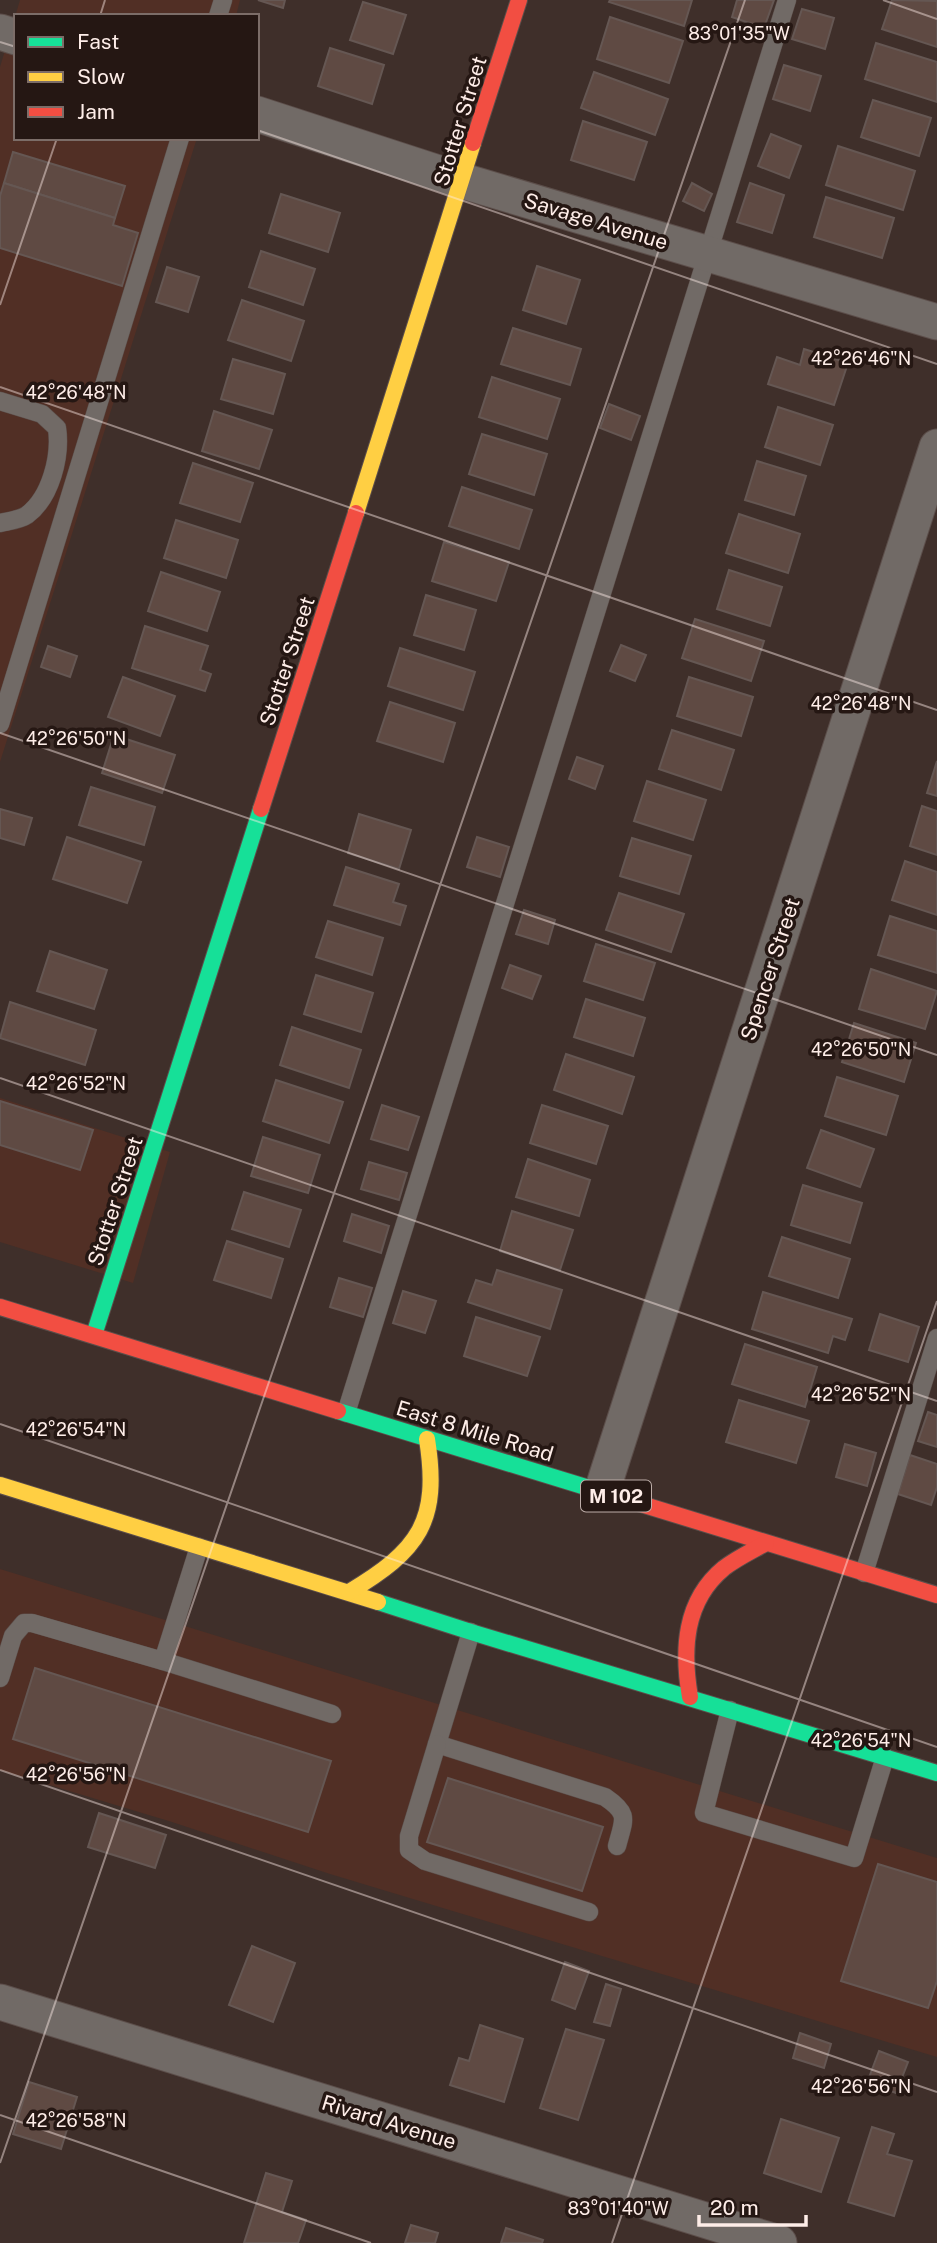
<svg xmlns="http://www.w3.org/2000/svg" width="937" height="2243" viewBox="0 0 937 2243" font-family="'Public Sans',sans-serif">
<rect width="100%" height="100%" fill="#3f2f2a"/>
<!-- built -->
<g fill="#512f25">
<path d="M20,0H240L236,16H16V138H197L0,762V67Z"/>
<path d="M0,1098L170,1152L133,1283L0,1242Z"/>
<path d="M0,1569L937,1858V2057L330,1874L172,1822L0,1770Z"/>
</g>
<!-- building -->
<g fill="#5f4a43" stroke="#655753" stroke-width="2">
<path d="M258,0H285L283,8Z"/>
<path d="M610,0H692L684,26L609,2Z"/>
<path d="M737,0H774L764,28L732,17Z"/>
<path d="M892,0L937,1V47L882,29Z"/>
<path d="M363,2L406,15L393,54L350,40Z"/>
<path d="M802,9L834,18L825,49L792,39Z"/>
<path d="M610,17L683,41L669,83L597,59Z"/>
<path d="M876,43L937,62V102L865,79Z"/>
<path d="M330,48L384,65L372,104L318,86Z"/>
<path d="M784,65L821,76L810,111L773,99Z"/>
<path d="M594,72L668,99L655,135L581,108Z"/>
<path d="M873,100L931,118L919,156L861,137Z"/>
<path d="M583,121L647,142L634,180L571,160Z"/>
<path d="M771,134L801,146L789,178L758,166Z"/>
<path d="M838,146L915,171L903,210L826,185Z"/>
<path d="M13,152L125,186L115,218L4,183Z"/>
<path d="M4,183L115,218L113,225L138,233L122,286L0,248V196Z"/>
<path d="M692,183L712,194L704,211L683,201Z"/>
<path d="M750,183L784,195L772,233L737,222Z"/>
<path d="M281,194L340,213L328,252L269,233Z"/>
<path d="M826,197L894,218L882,258L814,237Z"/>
<path d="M261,251L315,269L303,305L249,287Z"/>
<path d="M537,266L580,280L566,324L523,310Z"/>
<path d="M167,267L199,277L188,312L156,302Z"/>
<path d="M242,300L304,321L291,361L228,340Z"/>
<path d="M513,328L581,349L570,385L501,364Z"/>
<path d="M804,349L848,363L834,405L768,384L777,357L800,365Z"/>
<path d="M233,359L285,374L273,414L221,399Z"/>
<path d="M492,377L560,399L547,439L479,417Z"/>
<path d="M609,404L640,416L631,440L600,428Z"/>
<path d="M778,407L833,425L820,465L765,447Z"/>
<path d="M214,411L272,430L259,469L202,451Z"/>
<path d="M482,434L547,454L534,495L469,474Z"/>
<path d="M757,461L806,476L794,515L745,500Z"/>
<path d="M193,463L253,483L240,522L180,503Z"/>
<path d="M462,487L532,510L519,549L449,526Z"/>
<path d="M739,514L800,534L788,573L726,553Z"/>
<path d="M176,520L238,540L226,578L164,558Z"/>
<path d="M444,542L509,562L496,601L432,581Z"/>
<path d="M729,570L782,587L770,626L717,609Z"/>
<path d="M161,572L220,592L207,631L148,611Z"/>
<path d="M426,595L476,610L464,650L414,635Z"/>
<path d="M695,619L764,641L751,681L682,658Z"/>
<path d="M145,626L208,646L200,670L211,674L205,691L132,668Z"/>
<path d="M621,645L646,655L635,681L610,671Z"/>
<path d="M48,646L77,656L70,677L41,667Z"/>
<path d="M400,648L475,672L463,710L388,686Z"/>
<path d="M123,677L175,696L160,736L108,717Z"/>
<path d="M689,677L753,697L741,736L677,716Z"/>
<path d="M390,702L455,723L443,762L377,741Z"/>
<path d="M672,730L734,750L721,790L659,769Z"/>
<path d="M114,735L175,755L162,793L102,773Z"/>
<path d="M577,757L603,766L595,789L569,779Z"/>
<path d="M937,761V796L927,793Z"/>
<path d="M647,781L706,800L693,840L634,821Z"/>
<path d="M91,787L155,807L144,845L79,825Z"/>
<path d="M922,806L937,811V855L910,846Z"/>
<path d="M0,809L32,818L24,845L0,838Z"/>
<path d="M359,814L411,830L399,869L348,853Z"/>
<path d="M67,837L141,862L127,903L53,879Z"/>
<path d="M477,837L509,847L500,877L467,867Z"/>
<path d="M632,838L691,856L679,894L620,876Z"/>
<path d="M905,861L937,872V915L892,900Z"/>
<path d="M346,867L399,884L393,902L406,906L400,925L334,905Z"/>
<path d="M619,893L684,914L671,952L606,930Z"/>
<path d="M524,910L555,920L548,944L516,934Z"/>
<path d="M890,916L937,931V973L878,955Z"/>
<path d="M328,921L383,938L372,975L316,957Z"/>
<path d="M596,944L655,963L643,1000L584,981Z"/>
<path d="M50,951L107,970L94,1009L37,991Z"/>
<path d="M510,965L541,976L532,999L502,988Z"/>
<path d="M871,969L937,991L925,1029L859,1009Z"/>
<path d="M316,975L373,993L361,1032L304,1014Z"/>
<path d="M586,999L645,1018L633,1056L574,1037Z"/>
<path d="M10,1002L96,1030L85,1065L0,1038Z"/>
<path d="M854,1023L916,1043L904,1082L842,1062Z"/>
<path d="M292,1027L361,1050L349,1088L280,1065Z"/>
<path d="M566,1054L634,1077L622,1114L554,1090Z"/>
<path d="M837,1077L898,1096L886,1135L825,1116Z"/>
<path d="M276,1080L343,1102L329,1143L263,1121Z"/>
<path d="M0,1101L93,1130L80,1170L0,1145Z"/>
<path d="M382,1105L419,1117L408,1150L371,1139Z"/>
<path d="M542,1105L608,1126L596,1164L530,1143Z"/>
<path d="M821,1130L874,1149L860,1187L807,1168Z"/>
<path d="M263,1137L320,1155L308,1193L251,1176Z"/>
<path d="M528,1159L590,1180L579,1216L516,1197Z"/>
<path d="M369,1162L407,1173L399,1200L361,1189Z"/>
<path d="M803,1185L862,1203L850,1243L791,1225Z"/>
<path d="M244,1192L301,1210L289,1247L232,1229Z"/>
<path d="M512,1211L573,1230L560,1270L500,1251Z"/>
<path d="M352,1214L389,1226L381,1253L344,1241Z"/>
<path d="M782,1237L850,1259L838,1298L769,1276Z"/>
<path d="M227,1241L283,1259L271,1298L214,1280Z"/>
<path d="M497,1270L562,1290L550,1329L468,1302L476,1280L492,1285Z"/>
<path d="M339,1278L372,1288L363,1317L330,1307Z"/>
<path d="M403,1291L436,1301L425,1333L393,1323Z"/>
<path d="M763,1292L852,1319L845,1340L833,1336L828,1353L752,1329Z"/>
<path d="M880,1314L919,1327L908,1362L869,1350Z"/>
<path d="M476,1317L540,1337L527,1376L464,1356Z"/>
<path d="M745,1344L817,1367L805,1407L732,1384Z"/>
<path d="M739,1400L809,1421L796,1463L726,1442Z"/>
<path d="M928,1412L937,1415V1447L918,1441Z"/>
<path d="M845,1444L876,1453L867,1486L836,1477Z"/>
<path d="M910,1455L937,1464V1487L931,1505L898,1494Z"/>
<path d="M35,1668L331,1761L308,1832L13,1739Z"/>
<path d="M448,1778L603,1827L582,1891L427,1842Z"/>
<path d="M99,1813L166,1835L155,1868L88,1847Z"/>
<path d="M878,1864L937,1882V1981L928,2008L841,1981Z"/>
<path d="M252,1946L295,1963L273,2022L229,2005Z"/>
<path d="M565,1962L589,1971L575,2009L552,2000Z"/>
<path d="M606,1984L621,1989L610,2026L594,2022Z"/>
<path d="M480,2025L523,2039L504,2102L450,2085L459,2058L469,2061Z"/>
<path d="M566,2029L604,2040L578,2120L540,2108Z"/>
<path d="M800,2033L831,2044L824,2068L793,2058Z"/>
<path d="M879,2051L908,2062L896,2093L867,2083Z"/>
<path d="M29,2082L77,2097L61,2149L13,2134Z"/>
<path d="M781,2119L839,2138L821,2192L764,2173Z"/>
<path d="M872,2127L894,2134L887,2154L912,2161L894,2216L848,2202Z"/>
<path d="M266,2173L292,2181L282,2212L306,2220L298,2243H244Z"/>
<path d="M411,2225L438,2233L435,2243H405Z"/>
<path d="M506,2228L543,2240L542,2243H501Z"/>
</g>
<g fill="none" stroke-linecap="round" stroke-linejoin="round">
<!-- lane casing -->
<g stroke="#5c4e4a" stroke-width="19">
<g id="lane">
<path d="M218,16L223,0"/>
<path d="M0,401L42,414L57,428C61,456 51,497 27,515C20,520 8,521 0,523"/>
<path d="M0,724L180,138"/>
<path d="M346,1413L787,0"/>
<path d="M864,1573L937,1338"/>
<path d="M471,1632L437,1744L605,1797C630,1814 624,1819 617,1846"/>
<path d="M163,1661L332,1714"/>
<path d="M0,1678L13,1636L24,1623H32L163,1661L199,1547"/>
<path d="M730,1710L704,1813L854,1858L885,1757"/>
<path d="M437,1744L409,1836V1850L425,1861L589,1912"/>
</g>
</g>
<!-- street casing -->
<g stroke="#5c4e4a" stroke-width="37">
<g id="street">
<path d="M0,32L16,37"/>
<path d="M257,114L463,181L937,322"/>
<path d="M602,1491L937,447"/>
<path d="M0,2002L779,2243"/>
</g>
</g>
<!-- fast casing -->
<g stroke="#5c4e4a" stroke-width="18">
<g id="fast">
<path d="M94,1335L261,809"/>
<path d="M338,1411L615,1496"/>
<path d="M378,1602L471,1632L937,1773"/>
</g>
</g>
<!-- slow casing -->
<g stroke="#5c4e4a" stroke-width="18">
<g id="slow">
<path d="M356,513L473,143"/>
<path d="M0,1485L378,1602"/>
<path d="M349,1592C419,1550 440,1522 427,1439"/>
</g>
</g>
<!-- jam casing -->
<g stroke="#5c4e4a" stroke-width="18">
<g id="jam">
<path d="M473,143L519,0"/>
<path d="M261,809L356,513"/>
<path d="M0,1307L338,1411"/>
<path d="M615,1496L937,1595"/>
<path d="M690,1697C682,1650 684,1601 724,1568C737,1558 752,1551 766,1543"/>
</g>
</g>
<!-- lane -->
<use href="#lane" stroke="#716a66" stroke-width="18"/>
<!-- street -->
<use href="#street" stroke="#716a66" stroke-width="35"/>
<!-- fast -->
<use href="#fast" stroke="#16e098" stroke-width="16"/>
<!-- slow -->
<use href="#slow" stroke="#ffcf43" stroke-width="16"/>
<!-- jam -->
<use href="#jam" stroke="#f24e42" stroke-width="16"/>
</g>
<!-- ticks -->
<path fill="none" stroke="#feede8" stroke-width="2" stroke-opacity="0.45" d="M883,0L937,19M100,16L105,0M0,42L16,47M257,130L937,364M0,305L57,138M0,387L937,710M0,733L937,1055M0,1078L937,1401M0,1424L937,1747M0,1770L937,2092M0,2115L371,2243M0,2163L745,0M612,2243L937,1301"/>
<g text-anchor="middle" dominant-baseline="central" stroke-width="7" stroke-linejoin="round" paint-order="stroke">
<!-- shield labels -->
<rect fill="#251713" stroke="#bdada8" stroke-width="2" x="581" y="1480.5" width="70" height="31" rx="5"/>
<g font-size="19" font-weight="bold" fill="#feede8">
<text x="616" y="1496">M 102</text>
</g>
<!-- street labels -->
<g font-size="21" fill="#feede8" stroke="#251713">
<text transform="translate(460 121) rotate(-73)">Stotter Street</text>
<text transform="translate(596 221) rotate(17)">Savage Avenue</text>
<text transform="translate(287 661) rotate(-72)">Stotter Street</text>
<text transform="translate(770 969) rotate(-72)">Spencer Street</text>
<text transform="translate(115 1201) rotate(-72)">Stotter Street</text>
<text transform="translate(475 1431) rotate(17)">East 8 Mile Road</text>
<text transform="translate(389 2122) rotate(17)">Rivard Avenue</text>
</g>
</g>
<g font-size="18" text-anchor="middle" fill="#feede8" stroke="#251713" stroke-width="7" stroke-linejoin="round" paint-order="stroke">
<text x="739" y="40">83°01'35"W</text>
<text x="861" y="365">42°26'46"N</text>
<text x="76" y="399">42°26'48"N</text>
<text x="861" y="710">42°26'48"N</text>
<text x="76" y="745">42°26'50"N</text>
<text x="861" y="1056">42°26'50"N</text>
<text x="76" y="1090">42°26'52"N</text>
<text x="861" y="1401">42°26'52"N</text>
<text x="76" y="1436">42°26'54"N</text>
<text x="861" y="1747">42°26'54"N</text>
<text x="76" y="1781">42°26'56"N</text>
<text x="861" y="2093">42°26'56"N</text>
<text x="76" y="2127">42°26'58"N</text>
<text x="618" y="2215">83°01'40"W</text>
</g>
<!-- legend -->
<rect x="14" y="14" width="245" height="126" fill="#251713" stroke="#7c6d68" stroke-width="2"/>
<rect x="28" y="37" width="35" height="10" fill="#16e098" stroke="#7c6d68" stroke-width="2"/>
<text x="77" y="49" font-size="21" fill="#feede8">Fast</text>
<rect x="28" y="72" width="35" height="10" fill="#ffcf43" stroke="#7c6d68" stroke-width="2"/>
<text x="77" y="84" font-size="21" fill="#feede8">Slow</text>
<rect x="28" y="107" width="35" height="10" fill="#f24e42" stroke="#7c6d68" stroke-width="2"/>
<text x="77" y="119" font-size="21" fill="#feede8">Jam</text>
<!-- scale -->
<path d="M699 2215v10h107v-10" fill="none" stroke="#feede8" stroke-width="3.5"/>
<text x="710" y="2215" font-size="21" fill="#feede8" stroke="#251713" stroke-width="5" paint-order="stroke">20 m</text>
</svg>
